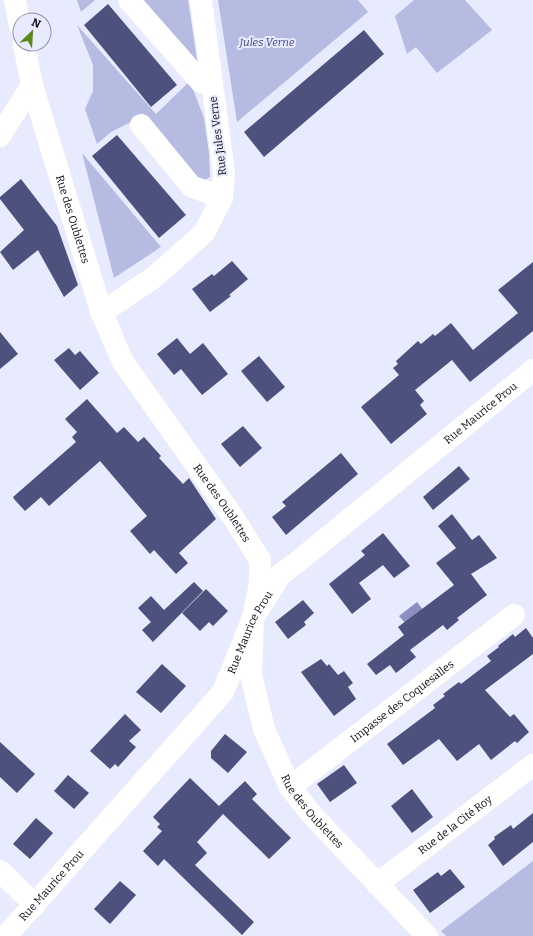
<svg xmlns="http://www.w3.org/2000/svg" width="533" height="936" viewBox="0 0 533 936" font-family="Bitter,serif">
<rect width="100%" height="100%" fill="#e8ebfe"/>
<!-- green -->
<g fill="#b6bbe2">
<path d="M77,0H95L81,12Z"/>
<path d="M139,0H188L199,72Z"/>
<path d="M218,0H358L368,12L237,122Z"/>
<path d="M414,0H465L492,30L437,73L416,47L407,54L395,16Z"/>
<path d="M77,25L156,114L190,81L204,118L209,153L210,177L199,183L135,120L111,132L97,144L85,109L93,91V65Z"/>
<path d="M82,153L161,247L114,278Z"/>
<path d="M533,861V936H446L441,931Z"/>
</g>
<!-- water -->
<path fill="#8b90c1" d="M417,602L424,611L406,624L399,616Z"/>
<!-- building -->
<g fill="#4d517d">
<path d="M108,4L177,85L151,107L84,25Z"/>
<path d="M364,30L384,54L264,157L244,132Z"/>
<path d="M117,135L186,215L159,238L92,156Z"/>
<path d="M21,179L57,226L78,285L64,297L38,250L13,270L0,252L24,230L0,199V197Z"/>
<path d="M232,261L248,279L229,295L231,296L210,312L192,289L212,274L214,276Z"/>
<path d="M533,262V331L470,382L452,360L415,390L424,401L420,405L427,414L391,444L361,407L399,375L393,368L398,364L396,361L418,341L421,344L433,334L435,336L451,323L473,350L518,313L498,290Z"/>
<path d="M0,332L18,354L0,369Z"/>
<path d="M177,338L190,354L203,343L228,374L202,395L181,369L174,375L157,354Z"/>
<path d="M69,348L75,355L80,351L99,373L80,390L54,360Z"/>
<path d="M259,356L285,387L267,402L241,371Z"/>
<path d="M87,399L117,433L124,427L138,442L144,437L161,456L159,458L183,484L189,478L216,519L179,553L188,563L176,574L154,550L150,554L130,531L147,516L100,461L49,506L41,497L25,511L14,499L13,497L76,442L72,437L77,432L65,419Z"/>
<path d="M243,426L262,448L240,467L221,444Z"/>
<path d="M341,453L358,474L286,535L272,517L286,506L282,502Z"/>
<path d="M459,466L470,479L433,510L423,497Z"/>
<path d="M452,514L472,540L479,535L497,558L471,574L487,595L457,618L459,620L447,630L443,625L410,650L416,657L396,673L390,665L376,675L367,664L404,635L398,627L454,585L436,563L456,548L438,526Z"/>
<path d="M383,533L410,566L394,578L383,565L359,583L371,599L352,614L329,584L365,555L361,551Z"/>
<path d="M194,582L203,591L153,642L142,630L151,622L138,608L151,596L164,610Z"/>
<path d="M206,589L228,611L213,626L209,622L200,631L182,613Z"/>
<path d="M303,600L314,613L304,622L306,625L288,639L275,622Z"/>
<path d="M526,628L533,638V654L485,690L510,717L514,714L529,732L517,743L515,741L491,760L479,744L457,761L439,739L403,765L387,744L435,708L433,705L445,696L443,694L459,682L461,684L491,661L487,656L499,647L498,646L513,634L515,637Z"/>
<path d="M321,659L327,666L329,664L338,675L344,671L353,683L348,687L356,699L334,716L301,672Z"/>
<path d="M162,664L186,686L161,713L136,692Z"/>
<path d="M125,714L141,730L129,741L136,747L118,767L115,764L110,769L90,751Z"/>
<path d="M225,734L247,752L228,773L211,758V751Z"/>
<path d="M0,742L35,774L17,793L0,777Z"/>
<path d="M344,765L357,783L330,802L317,784Z"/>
<path d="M68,775L89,793L74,809L54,791Z"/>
<path d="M190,778L219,806L245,781L257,794L252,799L291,838L269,859L223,814L197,842L207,853L195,865L254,922L242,935L164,859L158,866L143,851L162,831L157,827L160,824L153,817Z"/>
<path d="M412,789L433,817L412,833L391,806Z"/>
<path d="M533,813V842L503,866L488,845L495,839L494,837L511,825L513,829Z"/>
<path d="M36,818L53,833L30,859L13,844Z"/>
<path d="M450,869L465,887L430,913L413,890L438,872L441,876Z"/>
<path d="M120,881L136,895L110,924L94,909Z"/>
</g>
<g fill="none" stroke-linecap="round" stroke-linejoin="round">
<!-- minor -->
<g stroke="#fff" stroke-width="22">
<path d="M15,0L20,26"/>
<path d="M129,0L201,82L212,84"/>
<path id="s1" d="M24,44L32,85L101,311L123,362L233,517L260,560V584L253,618L251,675L264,729L290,787L312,815L427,936"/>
<path d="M141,125L191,186L222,198"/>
<path d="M0,136L32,85"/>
<path d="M101,313L153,278L204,233L222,198L224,174L201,0"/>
<path id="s2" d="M290,787L514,615"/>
<path d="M0,871L35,905"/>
<path id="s3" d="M377,884L533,765"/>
<path id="s4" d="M6,936L223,692L253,618L281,574L296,563L533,370"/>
</g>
</g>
<g text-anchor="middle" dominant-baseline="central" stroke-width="4" stroke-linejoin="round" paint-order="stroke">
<!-- park labels -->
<g font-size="11" font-style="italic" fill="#444684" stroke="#e8ebfe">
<text x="267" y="42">Jules Verne</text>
</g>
<!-- street labels -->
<g font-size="11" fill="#0e0f15" stroke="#e8ebfe">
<text transform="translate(218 136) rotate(-97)">Rue Jules Verne</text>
<text stroke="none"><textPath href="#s1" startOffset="182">Rue des Oublettes</textPath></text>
<text stroke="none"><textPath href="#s4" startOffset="715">Rue Maurice Prou</textPath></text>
<text stroke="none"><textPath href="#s1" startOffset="506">Rue des Oublettes</textPath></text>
<text stroke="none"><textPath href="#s4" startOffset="392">Rue Maurice Prou</textPath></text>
<text stroke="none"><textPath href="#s2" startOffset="141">Impasse des Coquesalles</textPath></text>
<text stroke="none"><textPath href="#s1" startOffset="842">Rue des Oublettes</textPath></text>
<text stroke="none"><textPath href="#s3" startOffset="98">Rue de la Cité Roy</textPath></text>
<text stroke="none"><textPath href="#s4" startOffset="68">Rue Maurice Prou</textPath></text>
</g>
</g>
<!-- north arrow -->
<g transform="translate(32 32) rotate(25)"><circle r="19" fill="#e8ebfe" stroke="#9193a1"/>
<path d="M0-3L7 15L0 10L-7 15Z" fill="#5c8919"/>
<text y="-6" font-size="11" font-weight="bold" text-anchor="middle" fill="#0e0f15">N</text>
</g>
</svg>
